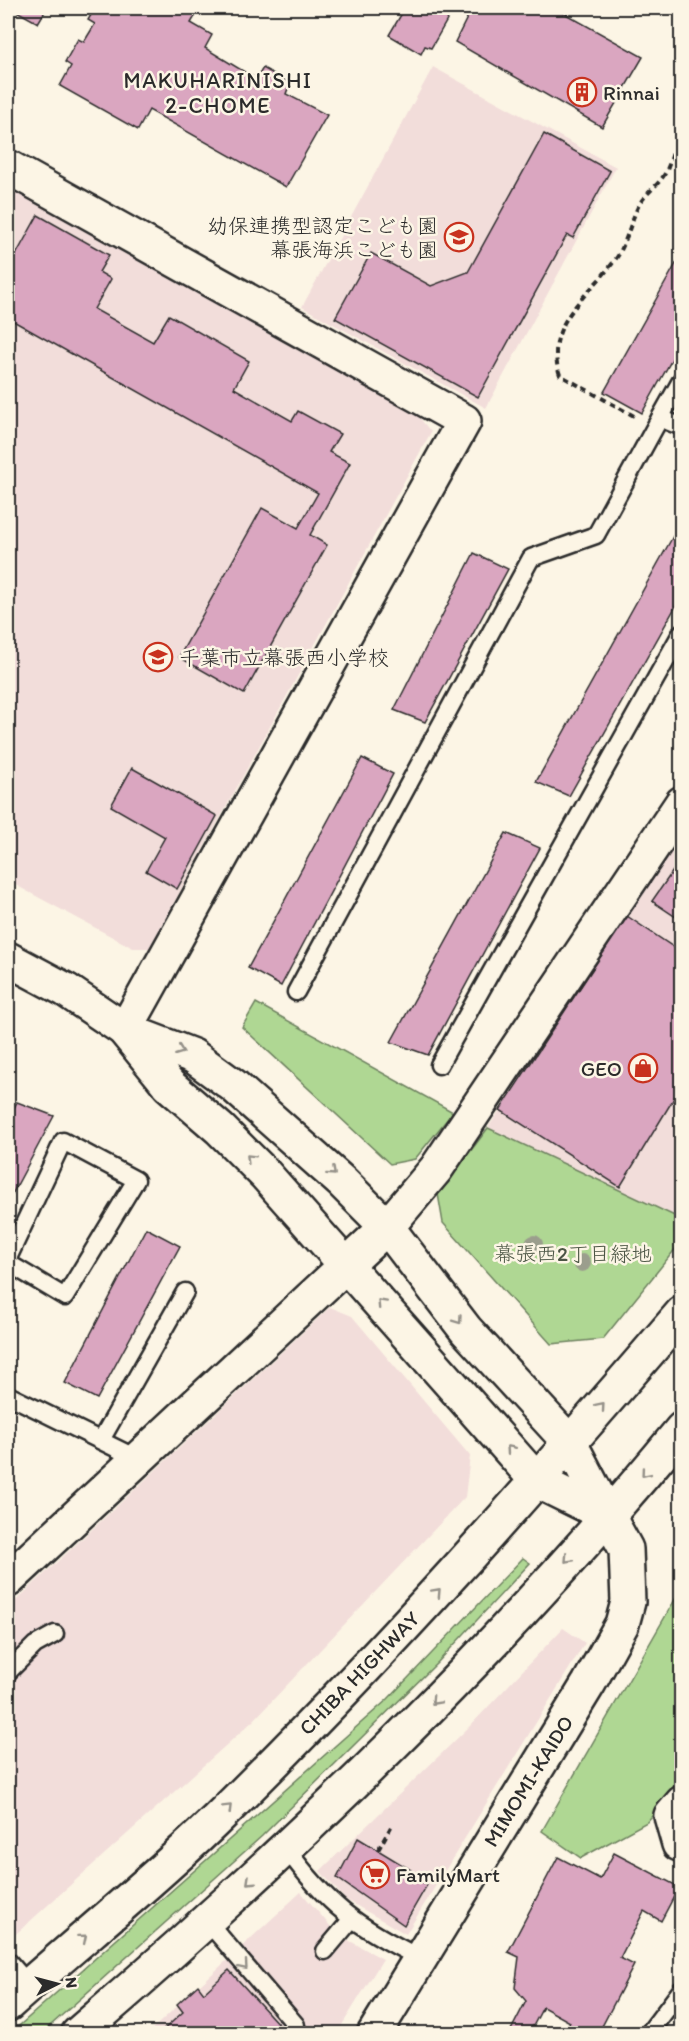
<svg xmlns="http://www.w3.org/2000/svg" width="689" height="2041" viewBox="0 0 689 2041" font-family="Itim,'Klee One',sans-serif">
<rect width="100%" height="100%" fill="#fcf5e5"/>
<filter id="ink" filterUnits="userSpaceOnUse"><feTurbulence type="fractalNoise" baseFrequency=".0167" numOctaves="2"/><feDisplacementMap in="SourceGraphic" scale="12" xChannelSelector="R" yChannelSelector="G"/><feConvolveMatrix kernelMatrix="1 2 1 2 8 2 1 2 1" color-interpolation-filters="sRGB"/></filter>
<g filter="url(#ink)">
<!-- built -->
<g fill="#f2ddda">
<path d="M433,67L616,167L486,408L302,307Z"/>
<path d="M8,187L418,416L431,432L149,948H133L8,881Z"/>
<path d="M681,837V1219L488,1128Z"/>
<path d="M330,1307L352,1316L470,1456L465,1497L253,1721L8,1941V1608Z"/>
<path d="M563,1628L585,1643L406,1934L345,1899L320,1871L468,1728Z"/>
<path d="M301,1892L337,1934L383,1959L337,2033L147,2034Z"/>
</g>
<!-- green -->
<g fill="#afd793" stroke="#6d815f" stroke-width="1.5">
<path d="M256,1003L453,1112L415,1159L390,1164L242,1027Z"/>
<path d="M488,1128L681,1219V1242L603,1339L551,1344L443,1223L438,1194Z"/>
<path d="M523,1558L530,1563L438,1662L262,1836L42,2033H11L388,1699Z"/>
<path d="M681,1589V1781L647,1822L581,1858L542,1831Z"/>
</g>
<!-- building -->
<g fill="#daa6c0" stroke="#2b2b2b" stroke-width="1.5">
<path d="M11,8H47L38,23Z"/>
<path d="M95,8H200L191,23L212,35L205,48L256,79L263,68L290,83L286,94L327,115L286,187L149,110L138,130L60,86L71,66L65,62L78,39L84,42L95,24L88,20Z"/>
<path d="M405,8H454L431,48L425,46L421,54L389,35Z"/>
<path d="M472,8H555L643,57L602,127L455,42Z"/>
<path d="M544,134L610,171L573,238L567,235L478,397L335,318L371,253L431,286L468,272Z"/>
<path d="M38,215L109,255L99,272L111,279L94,309L153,342L169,315L249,361L234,388L292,421L298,411L340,434L329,452L350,463L310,535L327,545L244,694L179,657L262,508L298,528L318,493L8,318V260L12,262Z"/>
<path d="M682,253V341L642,413L604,392Z"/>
<path d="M681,522L682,595L569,796L536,782Z"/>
<path d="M474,553L508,569L425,722L394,710Z"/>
<path d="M362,758L393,774L281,986L248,968Z"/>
<path d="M132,768L217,816L177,889L146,871L165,837L111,806Z"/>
<path d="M506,833L540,848L428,1055L391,1042Z"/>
<path d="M682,858V921L652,901Z"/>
<path d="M627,916L682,953V1085L620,1187L500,1110Z"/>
<path d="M17,1102L54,1116L8,1202V1120Z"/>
<path d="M146,1228L180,1246L97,1399L65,1383Z"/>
<path d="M358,1838L411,1870L410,1874L427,1885L404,1925L337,1878Z"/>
<path d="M614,1853L679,1887L661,1921L644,1911L620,1958L634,1965L598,2034H554L557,2028L564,2032L570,2022L543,2007L529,2034H509L526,2001L515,1988L519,1957L508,1952L558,1857L600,1879Z"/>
<path d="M229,1970L280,2026L272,2034H159L183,2012L177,2004L198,1985L204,1993Z"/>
</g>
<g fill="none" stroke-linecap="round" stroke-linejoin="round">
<!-- lane casing -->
<g stroke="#2b2b2b" stroke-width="21">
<g id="lane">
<path d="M682,379L660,418L682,427"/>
<path d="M296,992L531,558L596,535L660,418"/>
<path d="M439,1065L682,632"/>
<path d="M8,1258L63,1141L136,1180L65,1297L8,1263"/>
<path d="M8,1395L138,1459"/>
<path d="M101,1440L185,1292"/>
<path d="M8,1672L35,1645L55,1634"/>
<path d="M286,1848C327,1905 357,1927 420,1958"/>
<path d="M207,1921L296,2025"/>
<path d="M325,1951L351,1920"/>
<path d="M8,1961L29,1985"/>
<path d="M648,2034L682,1989"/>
</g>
</g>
<!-- street casing -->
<g stroke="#2b2b2b" stroke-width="38">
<g id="street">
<path d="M8,167L464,421L125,1030"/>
<path d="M8,1580L387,1227L436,1169L682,803"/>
<path d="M682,1803L671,1816L679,1844L682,1845"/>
</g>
</g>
<!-- secondary casing -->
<g stroke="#2b2b2b" stroke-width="38">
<g id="secondary">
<path d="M8,959L66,990L125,1030L193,1056L234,1086L342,1182L387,1227L466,1330L570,1443L608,1516"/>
<path d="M126,1032L169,1085L220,1129L265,1174L537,1481L608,1516"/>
</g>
</g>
<!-- primary casing -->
<g stroke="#2b2b2b" stroke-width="38">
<path id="primary" d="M374,2034L589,1683L622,1624L628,1602L626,1549L608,1516"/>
</g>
<!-- highway casing -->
<g stroke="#2b2b2b" stroke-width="38">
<g id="highway">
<path d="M8,2004C76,1943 149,1885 215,1821C380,1660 532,1488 682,1313"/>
<path d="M78,2034C294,1848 500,1650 682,1429"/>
</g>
</g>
<!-- path -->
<g stroke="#2b2b2b" stroke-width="4" stroke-dasharray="6 4.5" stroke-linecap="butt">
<path d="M634,416L560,375C541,321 595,293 619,254C628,238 631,219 640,203C648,191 663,182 668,167C678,143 680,116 682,90"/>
<path d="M378,1850L392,1825"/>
</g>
<!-- lane -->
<use href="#lane" stroke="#fcf5e5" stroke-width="16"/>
<!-- street -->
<use href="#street" stroke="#fcf5e5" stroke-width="33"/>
<!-- secondary -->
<use href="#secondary" stroke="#fcf5e5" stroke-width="33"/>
<!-- primary -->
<use href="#primary" stroke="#fcf5e5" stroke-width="33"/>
<!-- highway -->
<use href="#highway" stroke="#fcf5e5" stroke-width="33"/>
</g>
<!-- trees -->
<g fill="#9b9e8d">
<circle cx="534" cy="1244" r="9"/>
<circle cx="582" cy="1263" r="9"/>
</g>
<!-- one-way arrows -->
<defs><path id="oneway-chevron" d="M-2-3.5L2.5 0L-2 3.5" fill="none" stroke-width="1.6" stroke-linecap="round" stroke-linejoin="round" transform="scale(1.5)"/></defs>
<g stroke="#949088">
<use href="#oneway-chevron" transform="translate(180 1051) rotate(21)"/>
<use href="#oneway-chevron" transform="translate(250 1158) rotate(-135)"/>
<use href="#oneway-chevron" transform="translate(332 1172) rotate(42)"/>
<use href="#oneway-chevron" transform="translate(381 1303) rotate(-133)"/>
<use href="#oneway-chevron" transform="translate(458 1320) rotate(54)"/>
<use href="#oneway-chevron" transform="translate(601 1406) rotate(-49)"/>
<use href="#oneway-chevron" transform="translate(510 1449) rotate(-131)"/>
<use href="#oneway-chevron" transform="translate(645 1473) rotate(130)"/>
<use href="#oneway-chevron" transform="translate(568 1559) rotate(133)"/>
<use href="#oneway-chevron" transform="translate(437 1592) rotate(-47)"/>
<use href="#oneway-chevron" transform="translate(435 1701) rotate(133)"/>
<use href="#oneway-chevron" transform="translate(228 1808) rotate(-45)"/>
<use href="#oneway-chevron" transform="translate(250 1881) rotate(137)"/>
<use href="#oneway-chevron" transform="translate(83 1938) rotate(-40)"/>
<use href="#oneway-chevron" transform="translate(244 1966) rotate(49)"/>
</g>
</g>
<!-- icons -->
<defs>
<g id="building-ring" transform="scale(1.5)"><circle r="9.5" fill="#fcf5e5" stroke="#c8321e" stroke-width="1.5"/><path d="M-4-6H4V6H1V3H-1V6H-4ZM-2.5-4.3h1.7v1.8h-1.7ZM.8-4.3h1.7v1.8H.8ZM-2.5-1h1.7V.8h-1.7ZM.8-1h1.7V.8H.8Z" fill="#c8321e"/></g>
<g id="school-ring" transform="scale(1.5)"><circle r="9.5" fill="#fcf5e5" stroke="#c8321e" stroke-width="1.5"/><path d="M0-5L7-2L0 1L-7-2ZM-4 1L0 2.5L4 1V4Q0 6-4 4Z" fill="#c8321e"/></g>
<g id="shop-ring" transform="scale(1.5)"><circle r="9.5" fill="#fcf5e5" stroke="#c8321e" stroke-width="1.5"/><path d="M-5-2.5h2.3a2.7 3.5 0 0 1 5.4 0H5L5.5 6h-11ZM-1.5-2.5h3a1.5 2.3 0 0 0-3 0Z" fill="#c8321e"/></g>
<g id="supermarket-ring" transform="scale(1.5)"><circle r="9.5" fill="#fcf5e5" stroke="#c8321e" stroke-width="1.5"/><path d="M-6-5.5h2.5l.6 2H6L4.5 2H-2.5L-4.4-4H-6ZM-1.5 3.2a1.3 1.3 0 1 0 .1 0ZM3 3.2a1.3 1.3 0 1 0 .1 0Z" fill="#c8321e"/></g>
</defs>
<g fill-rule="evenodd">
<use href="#building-ring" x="582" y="92"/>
<use href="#school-ring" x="459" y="237"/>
<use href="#school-ring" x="158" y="657"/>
<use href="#shop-ring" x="643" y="1068"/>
<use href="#supermarket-ring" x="375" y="1874"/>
</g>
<g text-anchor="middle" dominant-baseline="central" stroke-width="5" stroke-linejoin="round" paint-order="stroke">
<!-- poi labels -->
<g font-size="21" fill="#2b2b2b" stroke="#fcf5e5" text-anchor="start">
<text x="603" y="92">Rinnai</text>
<text x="438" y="225" text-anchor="end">幼保連携型認定こども園<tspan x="438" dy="24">幕張海浜こども園</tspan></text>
<text x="179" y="657">千葉市立幕張西小学校</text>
<text x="622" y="1068" text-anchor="end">GEO</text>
<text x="396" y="1874">FamilyMart</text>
</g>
<!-- park labels -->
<g font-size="21" fill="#4c5645" stroke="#fcf5e5">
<text x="573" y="1253">幕張西2丁目緑地</text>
</g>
<!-- street labels -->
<g font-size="21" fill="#2b2b2b" stroke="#fcf5e5">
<text transform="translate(359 1673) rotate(-46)">CHIBA HIGHWAY</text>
<text transform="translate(528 1781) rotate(-58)">MIMOMI-KAIDO</text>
</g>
<!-- neighbourhood labels -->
<g font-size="22" letter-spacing="1.5" fill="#2b2b2b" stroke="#fcf5e5">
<text x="218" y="80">MAKUHARINISHI<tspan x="218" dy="25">2-CHOME</tspan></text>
</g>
</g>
<!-- margin -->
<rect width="689" height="2041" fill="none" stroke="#fcf5e5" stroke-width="30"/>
<rect x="15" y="15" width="659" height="2011" fill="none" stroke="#2b2b2b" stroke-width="2" filter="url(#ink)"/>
<!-- north arrow -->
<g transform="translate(57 1984) rotate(84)" stroke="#fcf5e5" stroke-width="4.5" paint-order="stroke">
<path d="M0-4.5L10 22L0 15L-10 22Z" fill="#2b2b2b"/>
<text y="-9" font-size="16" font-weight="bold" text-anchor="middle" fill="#2b2b2b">N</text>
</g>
</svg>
